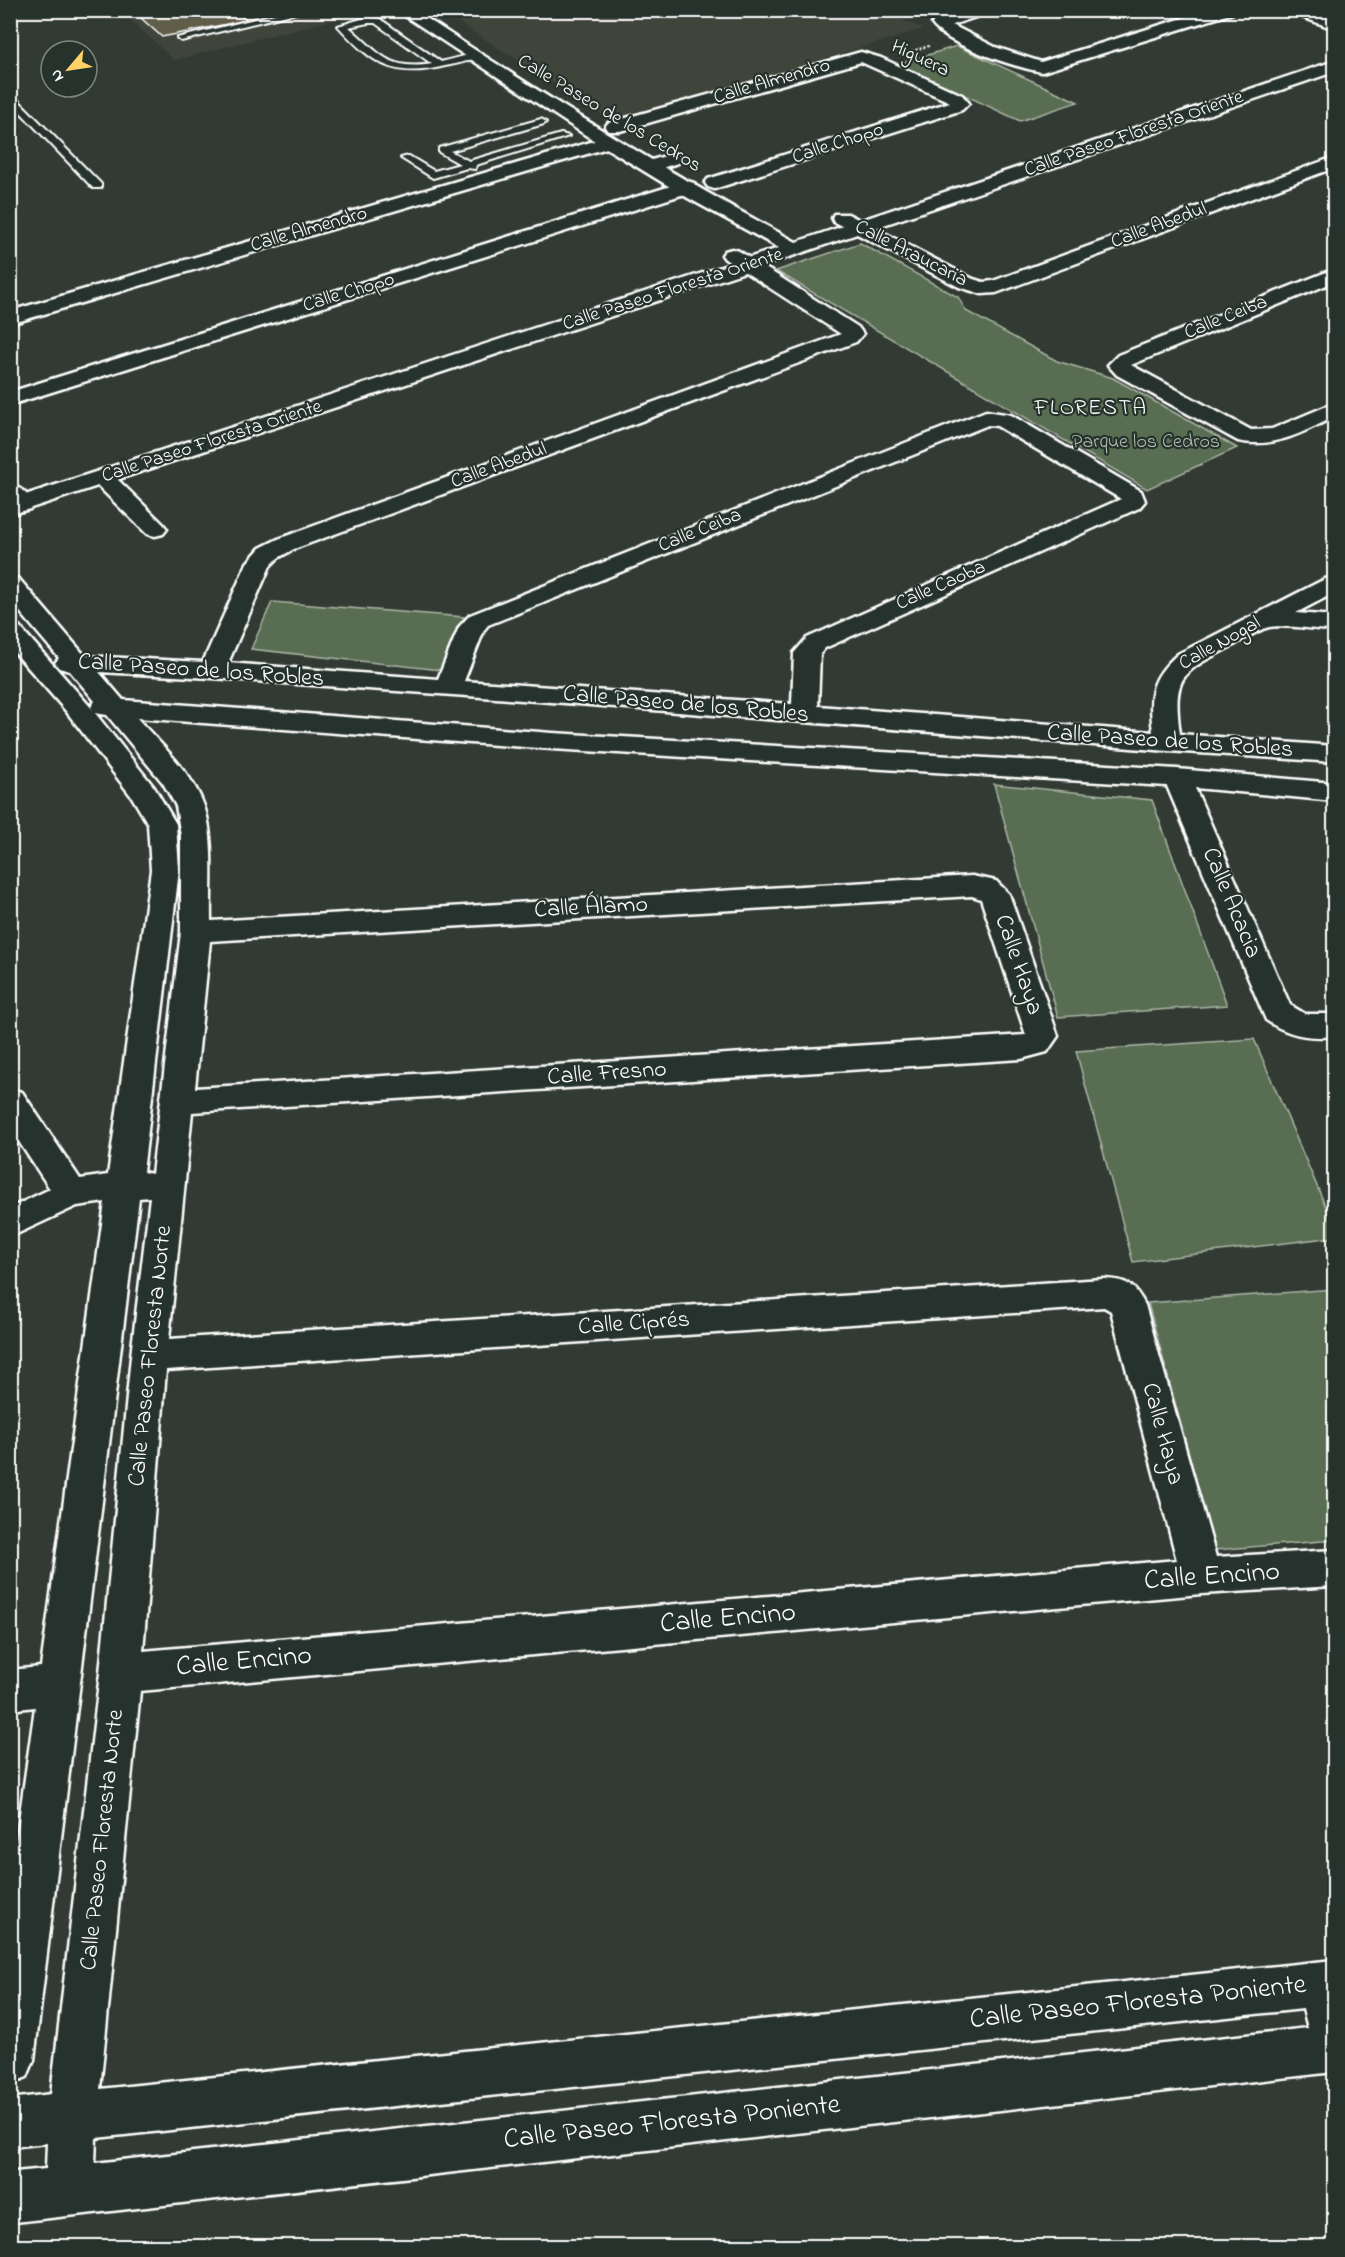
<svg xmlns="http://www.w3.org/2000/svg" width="1345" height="2257" viewBox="0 0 1345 2257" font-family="'Indie Flower',sans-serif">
<rect width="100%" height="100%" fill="#323b33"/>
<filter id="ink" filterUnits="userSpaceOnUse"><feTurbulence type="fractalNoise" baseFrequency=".0167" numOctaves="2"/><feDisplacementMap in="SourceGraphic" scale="12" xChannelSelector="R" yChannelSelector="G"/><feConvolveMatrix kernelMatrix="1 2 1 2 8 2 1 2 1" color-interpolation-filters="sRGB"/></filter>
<g filter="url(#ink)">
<!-- built -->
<g fill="#40453a">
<path d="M121,11H367L174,60Z"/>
<path d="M616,11L622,14L635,10L883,11L923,29L613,122L441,11Z"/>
</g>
<!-- green -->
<g fill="#586d51" stroke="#acb6a8" stroke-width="1.5">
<path d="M957,46L1078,102L1020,121L898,64Z"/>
<path d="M860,243L958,297L966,311L1057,361L1113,378L1237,448L1147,489L776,271Z"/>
<path d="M272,602L464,617L441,670L251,649Z"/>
<path d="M994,784L1152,800L1227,1005L1058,1017Z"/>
<path d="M1254,1039L1334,1226V1237L1133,1262L1076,1051Z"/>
<path d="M1334,1289V1540L1215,1550L1148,1303Z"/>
</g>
<!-- building -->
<path fill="#605d4a" stroke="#fff" stroke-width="1.5" d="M132,10H235L247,20L162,37Z"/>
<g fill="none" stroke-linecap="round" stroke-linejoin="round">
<!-- service casing -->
<g stroke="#fff" stroke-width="4">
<g id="service">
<path d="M291,10H308L181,41L177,38Z"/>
<path d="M368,17L380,19L441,62L472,54L476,57C468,62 455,64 445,66C393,79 373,64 338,26ZM368,23H375L432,64C388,71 379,53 349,27Z"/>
<path d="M10,92L101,184V188H93L10,101Z"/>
<path d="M541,119L546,122L544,124L450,151L469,161L561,134L569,136L476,165L475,169L467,168L433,178L401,158L409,156L434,171L460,164L439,152V148Z"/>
</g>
</g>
<!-- minor casing -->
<g stroke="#fff" stroke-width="5">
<g id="minor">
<path d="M965,10H989L988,13L952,25L995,47L1041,62L1209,10H1234L1233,13L1042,72C1015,67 948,46 932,24L934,21Z"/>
<path d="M1290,10H1313L1334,19V29L1291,13Z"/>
<path d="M861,52L881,58L962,95L969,103L962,110L714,189L708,187L705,183L708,179L950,102L861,62L620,131H608L605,127L608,123Z"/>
<path d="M608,137L614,138L617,142L614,146L10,324V311Z"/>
<path d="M672,154L678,155L681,159L678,163L651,171L645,170L642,166L645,162Z"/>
<path d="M1334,157V168L996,293L982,294L959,287L834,222L832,218L834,214H848L973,279L983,282L993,281Z"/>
<path d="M687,181L694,183L696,187L694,191L10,405V392Z"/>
<path d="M732,249L739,251L858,327L863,334L856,342L294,549L278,558L270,566L228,663L438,679L459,627L470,615L986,411L1011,415L1141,491L1145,501L1139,508L825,648L820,654L818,706L1153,732C1149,696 1149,679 1178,654L1325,579L1334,577V593L1296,613L1334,616V630C1318,630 1284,624 1269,627C1257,630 1243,640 1232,646C1182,672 1172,674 1180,734L1334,746V762L1168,751L565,703L212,678L99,672L123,700L552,733L1177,769L1334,783V801L1195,788L1290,1005L1305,1014H1334V1036C1309,1039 1287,1035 1266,1020L1167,786L552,749L137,718C160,744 192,772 204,806C215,837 210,887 211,921L972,876L996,881L1009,894L1058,1036L1047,1052L1021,1059L192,1112L169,1339L1104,1279C1127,1280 1134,1284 1145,1305L1216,1557L1334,1550V1586L1201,1594L140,1691L100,2089L1334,1960V2072L15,2222L10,2220V2170L15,2172L46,2169L47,2143L10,2147V2099L51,2094L100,1673L131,1356L150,1197L139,1198L34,2060L27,2077L10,2084V1885L35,1707L10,1710V1670L41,1667L105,1202L77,1206L10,1237V1208L50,1189L10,1128V1089L22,1092L80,1179L108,1175L151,870L148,824L132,797L66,711L10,647V624L19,626L93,710L91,707L95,701L70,671L59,668L55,663L59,658L10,600V577L19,579L85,656L203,662L247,563L260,548L278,539L841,334L725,259L722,255L725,251ZM988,425L997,426L1121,499L807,638L794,653L792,704L464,681L484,630L488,625ZM95,713L107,715L163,783L176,806L181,836V932L152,1174L143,1172L179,870L176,824L154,787ZM972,896L981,899L1026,1035L195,1088L210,941ZM1104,1307L1111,1311L1177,1560L143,1651L166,1370ZM1303,2009L1308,2028L95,2163L96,2138Z"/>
<path d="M1334,269V282L1131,365L1251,430L1272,429L1334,403V417C1304,432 1273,449 1238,441L1117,375L1108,365L1118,355Z"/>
<path d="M103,471L111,473L163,524L167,529L163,534L155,536L147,534L95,483L92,478L95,473Z"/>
<path d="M10,484C21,487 28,495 34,504L30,509L22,511L10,505Z"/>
</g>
</g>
<!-- secondary casing -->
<g stroke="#fff" stroke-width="5">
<path id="secondary" d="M396,10H414C539,93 665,171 796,242L1328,63L1334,62V72L754,269L10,515V500L779,248L688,198L590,138Z"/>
</g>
<!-- path -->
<path stroke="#fff" stroke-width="2" stroke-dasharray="2 2" stroke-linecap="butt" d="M908,52L929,46"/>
<!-- service -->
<use href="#service" fill="#26332d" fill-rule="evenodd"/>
<!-- minor -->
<use href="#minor" fill="#26332d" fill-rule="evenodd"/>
<!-- secondary -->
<use href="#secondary" fill="#26332d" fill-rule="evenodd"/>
</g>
</g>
<g text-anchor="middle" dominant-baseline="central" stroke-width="4.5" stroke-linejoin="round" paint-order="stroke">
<!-- far-street labels -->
<g font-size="20" fill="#fff" stroke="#26332d">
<text transform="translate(920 59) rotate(25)">Higuera</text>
<text transform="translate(772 82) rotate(-16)">Calle Almendro</text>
<text transform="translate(609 114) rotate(31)">Calle Paseo de los Cedros</text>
<text transform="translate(1134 134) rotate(-19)">Calle Paseo Floresta Oriente</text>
<text transform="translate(838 144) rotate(-18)">Calle Chopo</text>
<text transform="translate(1159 226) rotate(-20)">Calle Abedul</text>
<text transform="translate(309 230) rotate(-16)">Calle Almendro</text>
<text transform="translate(911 254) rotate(27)">Calle Araucaria</text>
<text transform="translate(673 290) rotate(-18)">Calle Paseo Floresta Oriente</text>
<text transform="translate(349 293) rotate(-17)">Calle Chopo</text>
<text transform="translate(1226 318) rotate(-22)">Calle Ceiba</text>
<text transform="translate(212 442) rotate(-18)">Calle Paseo Floresta Oriente</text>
<text transform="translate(499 466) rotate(-20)">Calle Abedul</text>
<text transform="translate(700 531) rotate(-22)">Calle Ceiba</text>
<text transform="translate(941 586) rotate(-24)">Calle Caoba</text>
<text transform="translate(1220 644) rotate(-29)">Calle Nogal</text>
</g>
<!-- far-park labels -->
<g font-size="20" fill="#b4bdb1" stroke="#26332d">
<text x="1146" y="442">Parque los Cedros</text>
</g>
<!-- far-neighbourhood labels -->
<g font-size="22" letter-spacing="1.5" fill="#fff" stroke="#26332d">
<text x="1091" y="409">FLORESTA</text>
</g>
<!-- street labels -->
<g font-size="24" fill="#fff" stroke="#26332d">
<text transform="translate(201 671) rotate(4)">Calle Paseo de los Robles</text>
<text transform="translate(686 705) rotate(5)">Calle Paseo de los Robles</text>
<text transform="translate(1170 742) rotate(4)">Calle Paseo de los Robles</text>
<text transform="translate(1231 903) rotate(67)">Calle Acacia</text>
<text transform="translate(591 908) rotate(-3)">Calle Álamo</text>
<text transform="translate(1018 965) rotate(71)">Calle Haya</text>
<text transform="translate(607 1074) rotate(-4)">Calle Fresno</text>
<text transform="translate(634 1324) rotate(-4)">Calle Ciprés</text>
<text transform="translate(151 1356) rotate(-84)">Calle Paseo Floresta Norte</text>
<text transform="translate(1162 1434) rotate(75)">Calle Haya</text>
<text transform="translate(103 1840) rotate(-84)">Calle Paseo Floresta Norte</text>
</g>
<!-- near-street labels -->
<g font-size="28" fill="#fff" stroke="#26332d">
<text transform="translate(1212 1577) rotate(-4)">Calle Encino</text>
<text transform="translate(728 1619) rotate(-5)">Calle Encino</text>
<text transform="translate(244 1662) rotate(-5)">Calle Encino</text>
<text transform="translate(1138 2003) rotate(-6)">Calle Paseo Floresta Poniente</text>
<text transform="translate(672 2123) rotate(-6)">Calle Paseo Floresta Poniente</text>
</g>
</g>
<!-- margin -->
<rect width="1345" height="2257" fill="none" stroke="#26332d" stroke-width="36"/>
<rect x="18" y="18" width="1309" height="2221" fill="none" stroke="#fff" stroke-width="2" filter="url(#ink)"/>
<!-- north arrow -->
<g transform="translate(69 69) rotate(241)"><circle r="28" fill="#26332d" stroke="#7d8581" stroke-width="1.5"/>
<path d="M0-4.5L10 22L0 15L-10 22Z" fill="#ffd166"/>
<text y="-9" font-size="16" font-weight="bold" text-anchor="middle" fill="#ffffff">N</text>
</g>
</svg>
